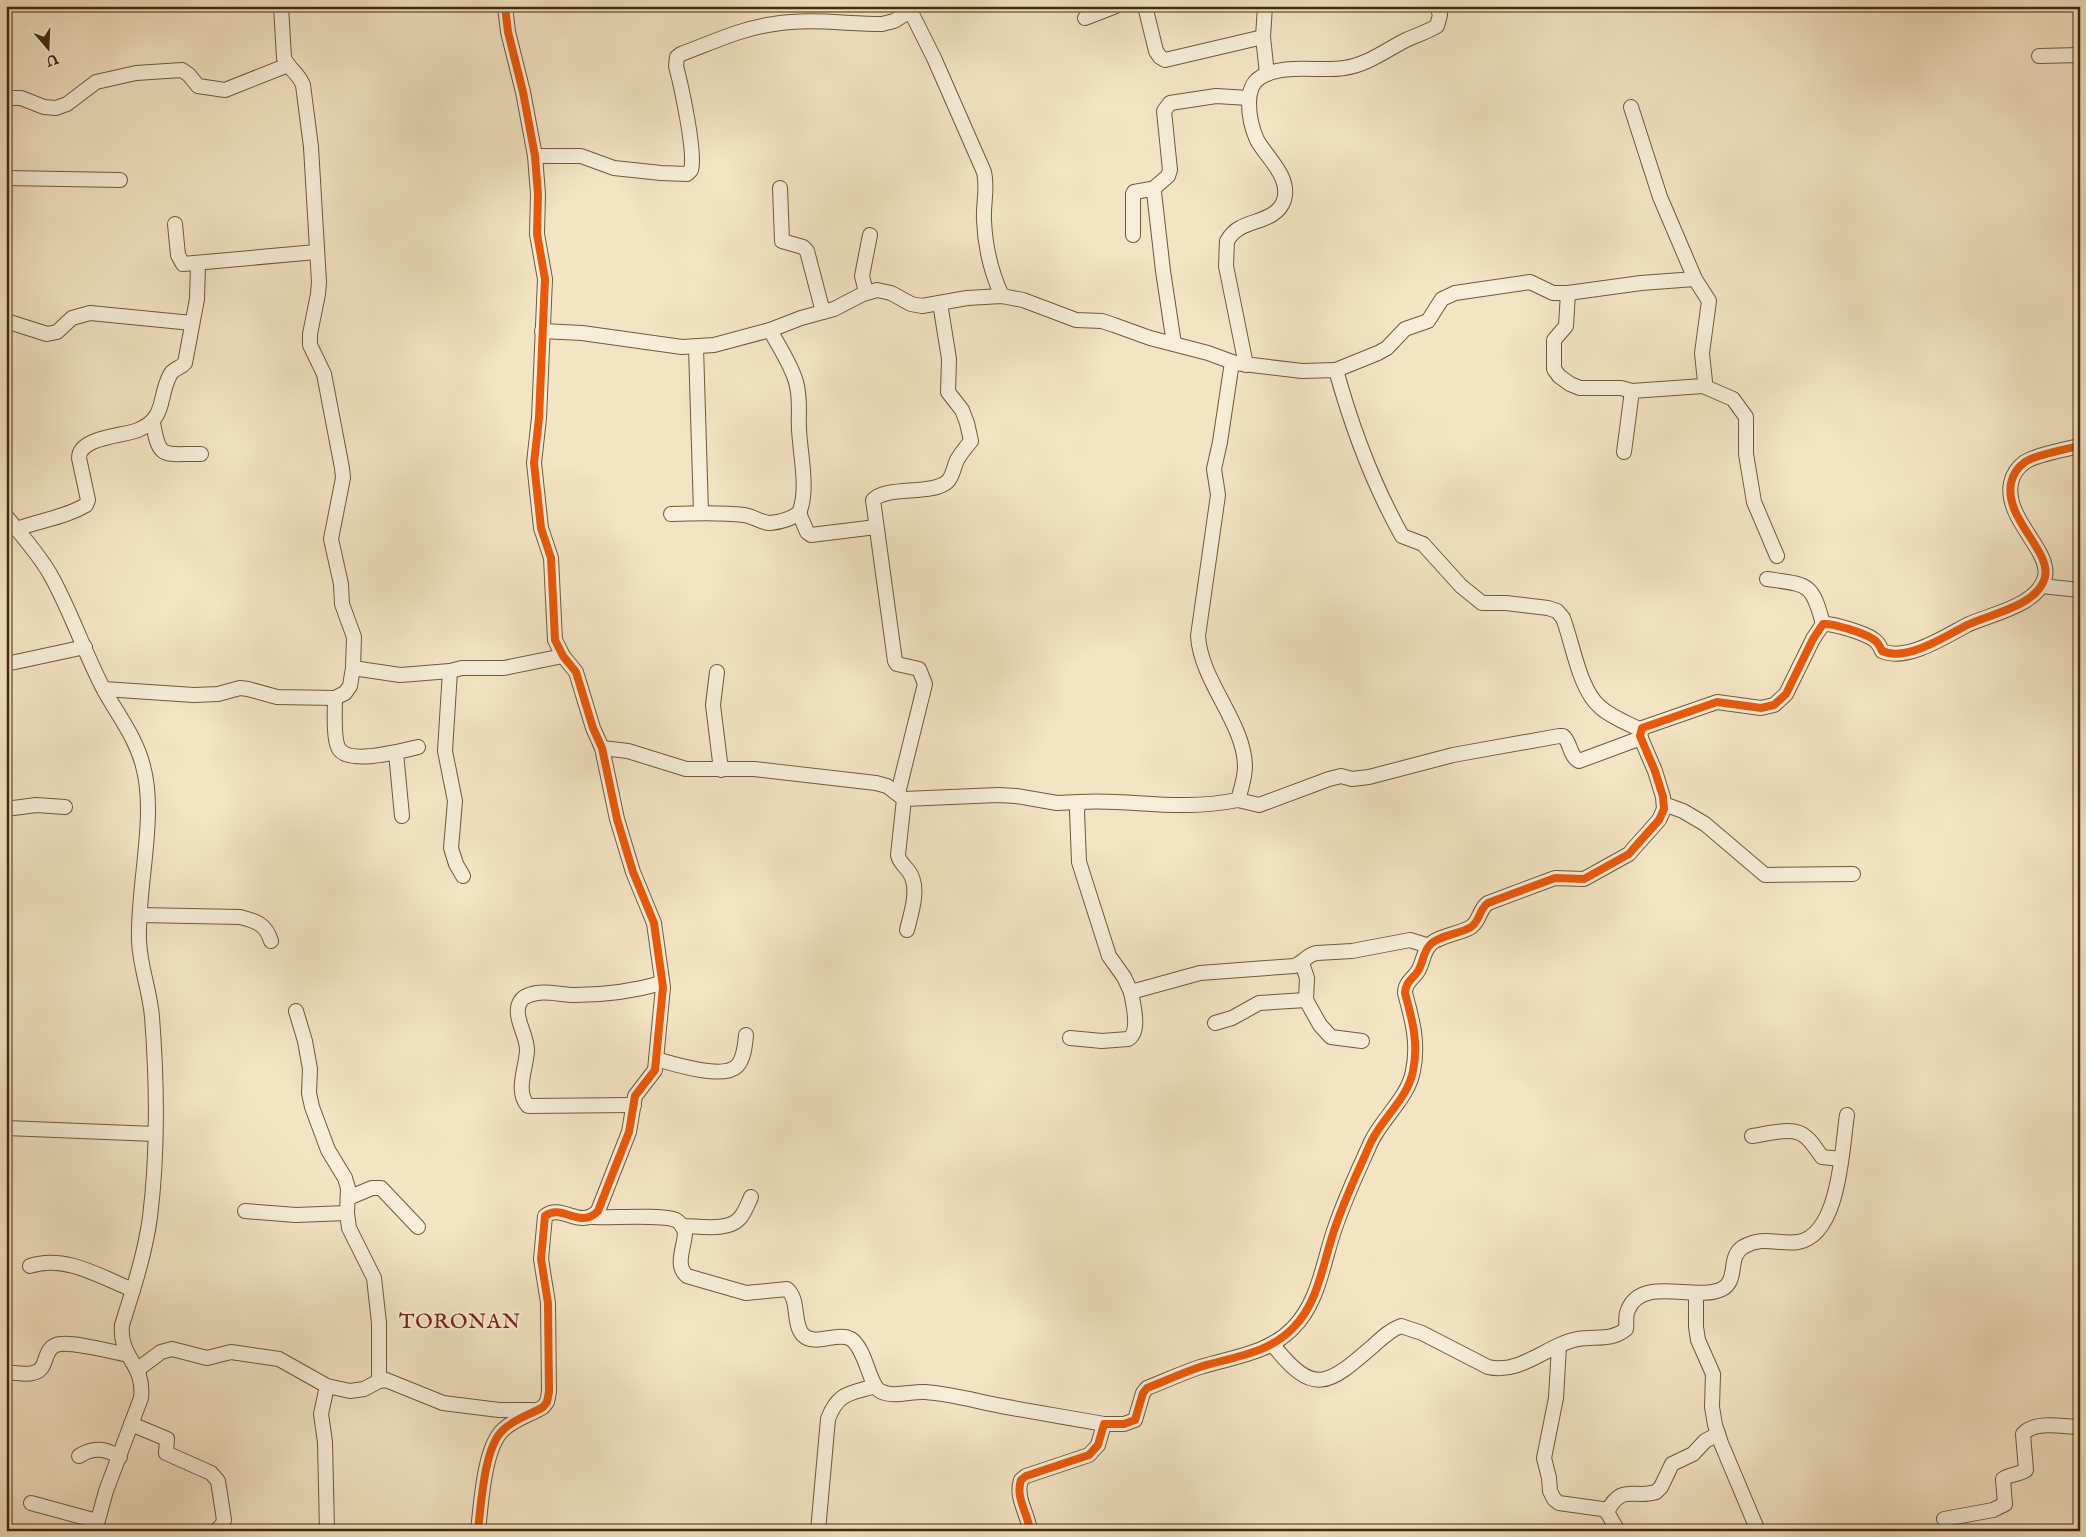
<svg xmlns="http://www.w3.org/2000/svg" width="2086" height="1537" viewBox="0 0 2086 1537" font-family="'IM FELL English',serif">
<rect width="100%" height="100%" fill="#f3e4c3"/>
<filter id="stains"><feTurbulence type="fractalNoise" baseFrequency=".004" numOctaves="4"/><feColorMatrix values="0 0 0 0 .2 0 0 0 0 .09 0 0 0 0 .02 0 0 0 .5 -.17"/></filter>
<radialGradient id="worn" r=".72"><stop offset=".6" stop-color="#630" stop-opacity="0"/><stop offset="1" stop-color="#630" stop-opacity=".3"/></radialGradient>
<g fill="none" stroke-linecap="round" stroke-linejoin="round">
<!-- minor casing -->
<g stroke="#70583c" stroke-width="16">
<g id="minor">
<path d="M908,6L934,58L984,172C988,189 983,203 984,220C985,247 991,272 1002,296"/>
<path d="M1145,6L1156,51L1160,57L1165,60L1263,37"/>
<path d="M1265,6L1263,37L1267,74"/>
<path d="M1085,18L1116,6"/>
<path d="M2039,56L2080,55"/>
<path d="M6,98H21L44,107L56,108L67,104L96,82L136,73L182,70L189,75L198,86L225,90L288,65"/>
<path d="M535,156H581L614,168L661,173L687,174L691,170C696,153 681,85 676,66L677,57L681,54C711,43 742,28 774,24C810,18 846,24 882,24L894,21L910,11"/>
<path d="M6,178L120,180"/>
<path d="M780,188L782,241L803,247L807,251L823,312"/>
<path d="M1153,189L1168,176L1170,170L1164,111L1170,103L1216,96L1249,98"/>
<path d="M175,224L178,255L183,264L316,252"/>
<path d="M1133,235V194L1134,192L1151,189L1154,192L1163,271L1174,344"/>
<path d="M866,292L862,276L870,235"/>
<path d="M1568,293L1566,326L1554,340V369L1559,376L1570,384L1580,388H1621L1632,391"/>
<path d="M6,321L47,334L57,332L72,318L90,313L192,323"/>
<path d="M542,331L582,333L682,347L714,345L770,330L801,318L834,309L863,294L877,290L891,293L911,304L922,306L967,298L1002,296L1023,300L1076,320L1102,321L1114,325L1150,338L1208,353L1235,363L1302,371L1336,370C1352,428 1373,484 1402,536L1423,544L1461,586L1482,603H1506L1548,608L1557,611L1563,618C1573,644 1579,689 1600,707C1611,717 1627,723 1641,730"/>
<path d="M696,347L701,512"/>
<path d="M1232,362L1220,442L1214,469L1218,495L1198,636C1201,682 1244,722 1245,766C1245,778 1241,789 1238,800C1222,803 1204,805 1188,805C1151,806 1115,799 1079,802L1077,811L1079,862L1109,956L1124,977L1131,992L1200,973L1294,966C1304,963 1307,954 1317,953L1352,951L1410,940L1429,946"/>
<path d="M1246,365L1226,266L1227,241C1230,236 1234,231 1240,228C1254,220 1278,219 1284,200C1291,177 1267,158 1257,140C1252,129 1249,115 1249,103C1249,93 1252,82 1261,77C1283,63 1320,72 1344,68C1367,65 1386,50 1406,40C1417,35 1427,32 1437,26L1440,15L1437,6"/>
<path d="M1336,370L1378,353L1387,348L1405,329L1428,321L1442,299L1455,293L1530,282L1553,293H1568L1641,283L1695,279"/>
<path d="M1703,386L1733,399L1746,417V454L1754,502L1777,556"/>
<path d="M153,422C159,462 165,453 201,454"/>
<path d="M1624,452L1632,391L1703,386L1705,382L1702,353L1709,301L1695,279L1660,197L1631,107"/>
<path d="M799,513L807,532L811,535L876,527"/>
<path d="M671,514C695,513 720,512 744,515C753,516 761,523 770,523C780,522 791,519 799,513C809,490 800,454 799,429C798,412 801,400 796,382C791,364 779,347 770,330"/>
<path d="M6,516C21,535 38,553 50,574C71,611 84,652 104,690C118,715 136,738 143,766C157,816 137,887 139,941C140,967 150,991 152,1017C157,1082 158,1152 150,1217C145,1254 133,1290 122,1325C119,1359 145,1363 141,1398L106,1491L95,1531"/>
<path d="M17,529C40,520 64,518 86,505L88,500L79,458C79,437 124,436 138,430C167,418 158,397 170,375C173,368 180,369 185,363L197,299L198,264"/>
<path d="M1767,579C1808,585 1812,582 1823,624"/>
<path d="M2041,586L2080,590"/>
<path d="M6,664L85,647"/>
<path d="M353,668L400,675L413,674L450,671L462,668H504L563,656"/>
<path d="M450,671L445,751L455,801L451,848L456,864L463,876"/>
<path d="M717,672L713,705L721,770"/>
<path d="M104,689L194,695L218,694L240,688L248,689L277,697L335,698L345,693L350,686L353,668L354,637L342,604L341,584L331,539L343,478L342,468L324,374L310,345V334L318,294L319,282L311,147L303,85C299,74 289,69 284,58L281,6"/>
<path d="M335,698C335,709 333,740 339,749C350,765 401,751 418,747"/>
<path d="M602,748L628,751L686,769H754L876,783L887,786L904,799L998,795L1016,796L1057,803L1079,802"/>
<path d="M396,753L402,816"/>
<path d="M898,793L925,684L919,669L897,664L895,661L873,500C887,485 933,496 948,481C953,476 954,466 957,460C961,453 966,447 971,441L967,423L962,410L948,392L949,359L940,303"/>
<path d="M904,799L898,855C899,863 907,867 911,875C919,891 911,913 907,930"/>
<path d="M1238,800L1259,805L1329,779L1341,776L1352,779L1369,777L1453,755L1559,736H1563C1571,742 1569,756 1579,761L1641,738"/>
<path d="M1664,804L1683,811L1705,824L1765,875L1853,874"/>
<path d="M6,809L36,805L65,807"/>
<path d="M140,915L240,917C256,921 266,924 271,941"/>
<path d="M1302,963L1307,978L1306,1000L1320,1025L1331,1037L1362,1041"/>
<path d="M296,1011L305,1041L310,1069L309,1093L312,1107L328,1150L345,1178L348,1188L347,1213L349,1228L374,1278L379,1323V1381"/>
<path d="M1215,1023L1232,1018L1259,1003L1306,1000"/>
<path d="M1070,1038L1102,1041L1128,1039C1141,1032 1133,1004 1131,992"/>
<path d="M656,1059C674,1064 723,1080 737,1066C744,1059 745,1045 746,1035"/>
<path d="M634,1105L528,1106C515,1091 526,1069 527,1051C528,1036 512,1016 520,1002C523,996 531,994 537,993C549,991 562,995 575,995C604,995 634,991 662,983"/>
<path d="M6,1128L155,1134"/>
<path d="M1752,1136C1768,1134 1795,1125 1807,1138C1813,1143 1817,1151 1822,1157L1841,1159"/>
<path d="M348,1198L372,1188H381L418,1227"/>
<path d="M245,1211L296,1215L347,1213"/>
<path d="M593,1217C612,1218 661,1214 676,1220C681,1223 683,1227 685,1232C685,1247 674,1265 687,1276L746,1293L787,1289C800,1300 792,1323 803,1335C815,1347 837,1331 851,1339C866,1349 869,1385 880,1391C893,1398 911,1391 925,1392C953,1394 979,1402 1007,1407C1039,1413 1071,1418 1104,1424"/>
<path d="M683,1226C699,1226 728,1232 740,1218C745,1212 748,1204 751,1197"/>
<path d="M30,1266C65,1254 101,1277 133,1290"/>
<path d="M1696,1293V1327L1698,1340L1713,1374L1712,1407L1715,1425L1721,1443L1758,1531"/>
<path d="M1273,1345C1314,1397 1328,1385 1373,1346C1382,1338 1390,1330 1401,1326L1422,1333L1488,1367C1521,1375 1548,1344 1578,1339C1595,1336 1612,1341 1626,1329C1627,1323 1625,1316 1628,1310C1642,1275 1696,1302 1722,1289C1739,1280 1727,1257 1743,1247C1764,1235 1778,1245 1798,1242C1840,1235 1842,1147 1847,1115"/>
<path d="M1559,1346L1556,1398L1544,1458L1549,1478L1550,1491L1554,1499L1559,1503L1602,1509L1607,1512L1618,1531"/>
<path d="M138,1369L161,1352L172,1349L207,1358L231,1352L279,1359L327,1386L350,1391L364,1389L379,1381L386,1380L443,1403L499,1410H533"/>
<path d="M6,1372C15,1373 25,1375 33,1373C49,1370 42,1350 56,1345C68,1340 113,1352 128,1355"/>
<path d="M131,1424L167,1439L166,1453L211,1473L218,1481L224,1520L222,1525L216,1531"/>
<path d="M79,1456C94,1446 106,1449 120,1457"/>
<path d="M31,1503L97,1521"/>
<path d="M1607,1512C1622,1483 1633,1499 1656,1492L1661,1487L1672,1464L1693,1454L1705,1441L1718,1434"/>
<path d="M1944,1519L1993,1510L2005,1504L2003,1479C2009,1474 2019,1475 2026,1470L2023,1434C2035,1420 2063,1427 2080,1427"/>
<path d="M327,1531L325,1442L321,1414L327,1386"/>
<path d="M478,1531C481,1505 484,1447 503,1430C514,1419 530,1415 543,1407L547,1402L549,1392L548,1303L541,1259L545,1216C562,1203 580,1230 598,1211L629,1132L635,1096L655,1070L663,987L654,923L633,872L617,819L602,748L593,728L576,672L563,656L555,640L551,558L541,528L534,463L539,418L545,279L537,234L538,194L535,156L523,92L508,32L505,6"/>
<path d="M818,1531L828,1419C838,1392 850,1394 875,1386"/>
<path d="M1030,1531C1028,1513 1015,1498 1021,1480L1026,1476L1089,1455L1098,1445L1104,1424H1124L1135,1420L1143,1393L1147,1388C1165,1381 1182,1373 1200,1367C1232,1357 1268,1354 1293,1328C1320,1301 1323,1260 1336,1225C1346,1196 1359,1169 1371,1142C1383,1117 1408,1098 1413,1071C1419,1043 1412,1019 1405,993C1405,982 1413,979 1418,971C1423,963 1423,953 1429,946C1436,936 1460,934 1471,927C1480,921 1479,909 1488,903L1555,878L1584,879L1629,854L1634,848L1659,820L1664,809L1663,797L1655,771L1640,736L1642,728L1717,702L1761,708L1774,705L1786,694L1813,639L1823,624C1833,623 1864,633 1873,639C1878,642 1880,646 1882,651C1907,662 1946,636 1967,625C1990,614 2038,606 2045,577C2051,550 2004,519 2011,483C2013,474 2018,467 2025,462C2035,455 2067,449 2080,446"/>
</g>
</g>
<!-- minor -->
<use href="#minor" stroke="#f7edd8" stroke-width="14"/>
<!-- cycleway casing -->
<g stroke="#f7edd8" stroke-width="11">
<g id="cycleway">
<path d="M478,1531C481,1505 484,1447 503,1430C514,1419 530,1415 543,1407L547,1402L549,1392L548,1303L541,1259L545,1216C562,1203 580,1230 598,1211L629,1132L635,1096L655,1070L663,987L654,923L633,872L617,819L602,748L593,728L576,672L563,656L555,640L551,558L541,528L534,463L539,418L545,279L537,234L538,194L535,156L523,92L508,32L505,6"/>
<path d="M1030,1531C1028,1513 1015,1498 1021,1480L1026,1476L1089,1455L1098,1445L1104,1424H1124L1135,1420L1143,1393L1147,1388C1165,1381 1182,1373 1200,1367C1232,1357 1268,1354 1293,1328C1320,1301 1323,1260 1336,1225C1346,1196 1359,1169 1371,1142C1383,1117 1408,1098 1413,1071C1419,1043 1412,1019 1405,993C1405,982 1413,979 1418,971C1423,963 1423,953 1429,946C1436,936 1460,934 1471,927C1480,921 1479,909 1488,903L1555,878L1584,879L1629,854L1634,848L1659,820L1664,809L1663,797L1655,771L1640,736L1642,728L1717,702L1761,708L1774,705L1786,694L1813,639L1823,624C1833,623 1864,633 1873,639C1878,642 1880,646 1882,651C1907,662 1946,636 1967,625C1990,614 2038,606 2045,577C2051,550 2004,519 2011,483C2013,474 2018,467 2025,462C2035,455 2067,449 2080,446"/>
</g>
</g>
<!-- cycleway -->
<use href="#cycleway" stroke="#e8590c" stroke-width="8"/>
</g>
<g text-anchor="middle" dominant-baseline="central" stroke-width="4.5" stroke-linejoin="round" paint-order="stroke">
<!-- quarter labels -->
<g font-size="21" letter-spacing="1" fill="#7a1f14" stroke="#f7edd8">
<text x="460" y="1322">TORONAN</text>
</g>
</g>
<!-- margin -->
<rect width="2086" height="1537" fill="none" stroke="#f3e4c3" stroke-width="25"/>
<rect x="8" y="8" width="2071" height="1522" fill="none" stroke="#45290f" stroke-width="2.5"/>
<rect x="12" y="12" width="2061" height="1512" fill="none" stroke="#45290f"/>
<!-- north arrow -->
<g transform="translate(48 48) rotate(161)" stroke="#f7edd8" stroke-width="4" paint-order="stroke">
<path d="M0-4L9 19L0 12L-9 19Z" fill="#45290f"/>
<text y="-8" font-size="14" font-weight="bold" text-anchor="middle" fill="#45290f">U</text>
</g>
<rect width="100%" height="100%" filter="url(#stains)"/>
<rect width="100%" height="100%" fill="url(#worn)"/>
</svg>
